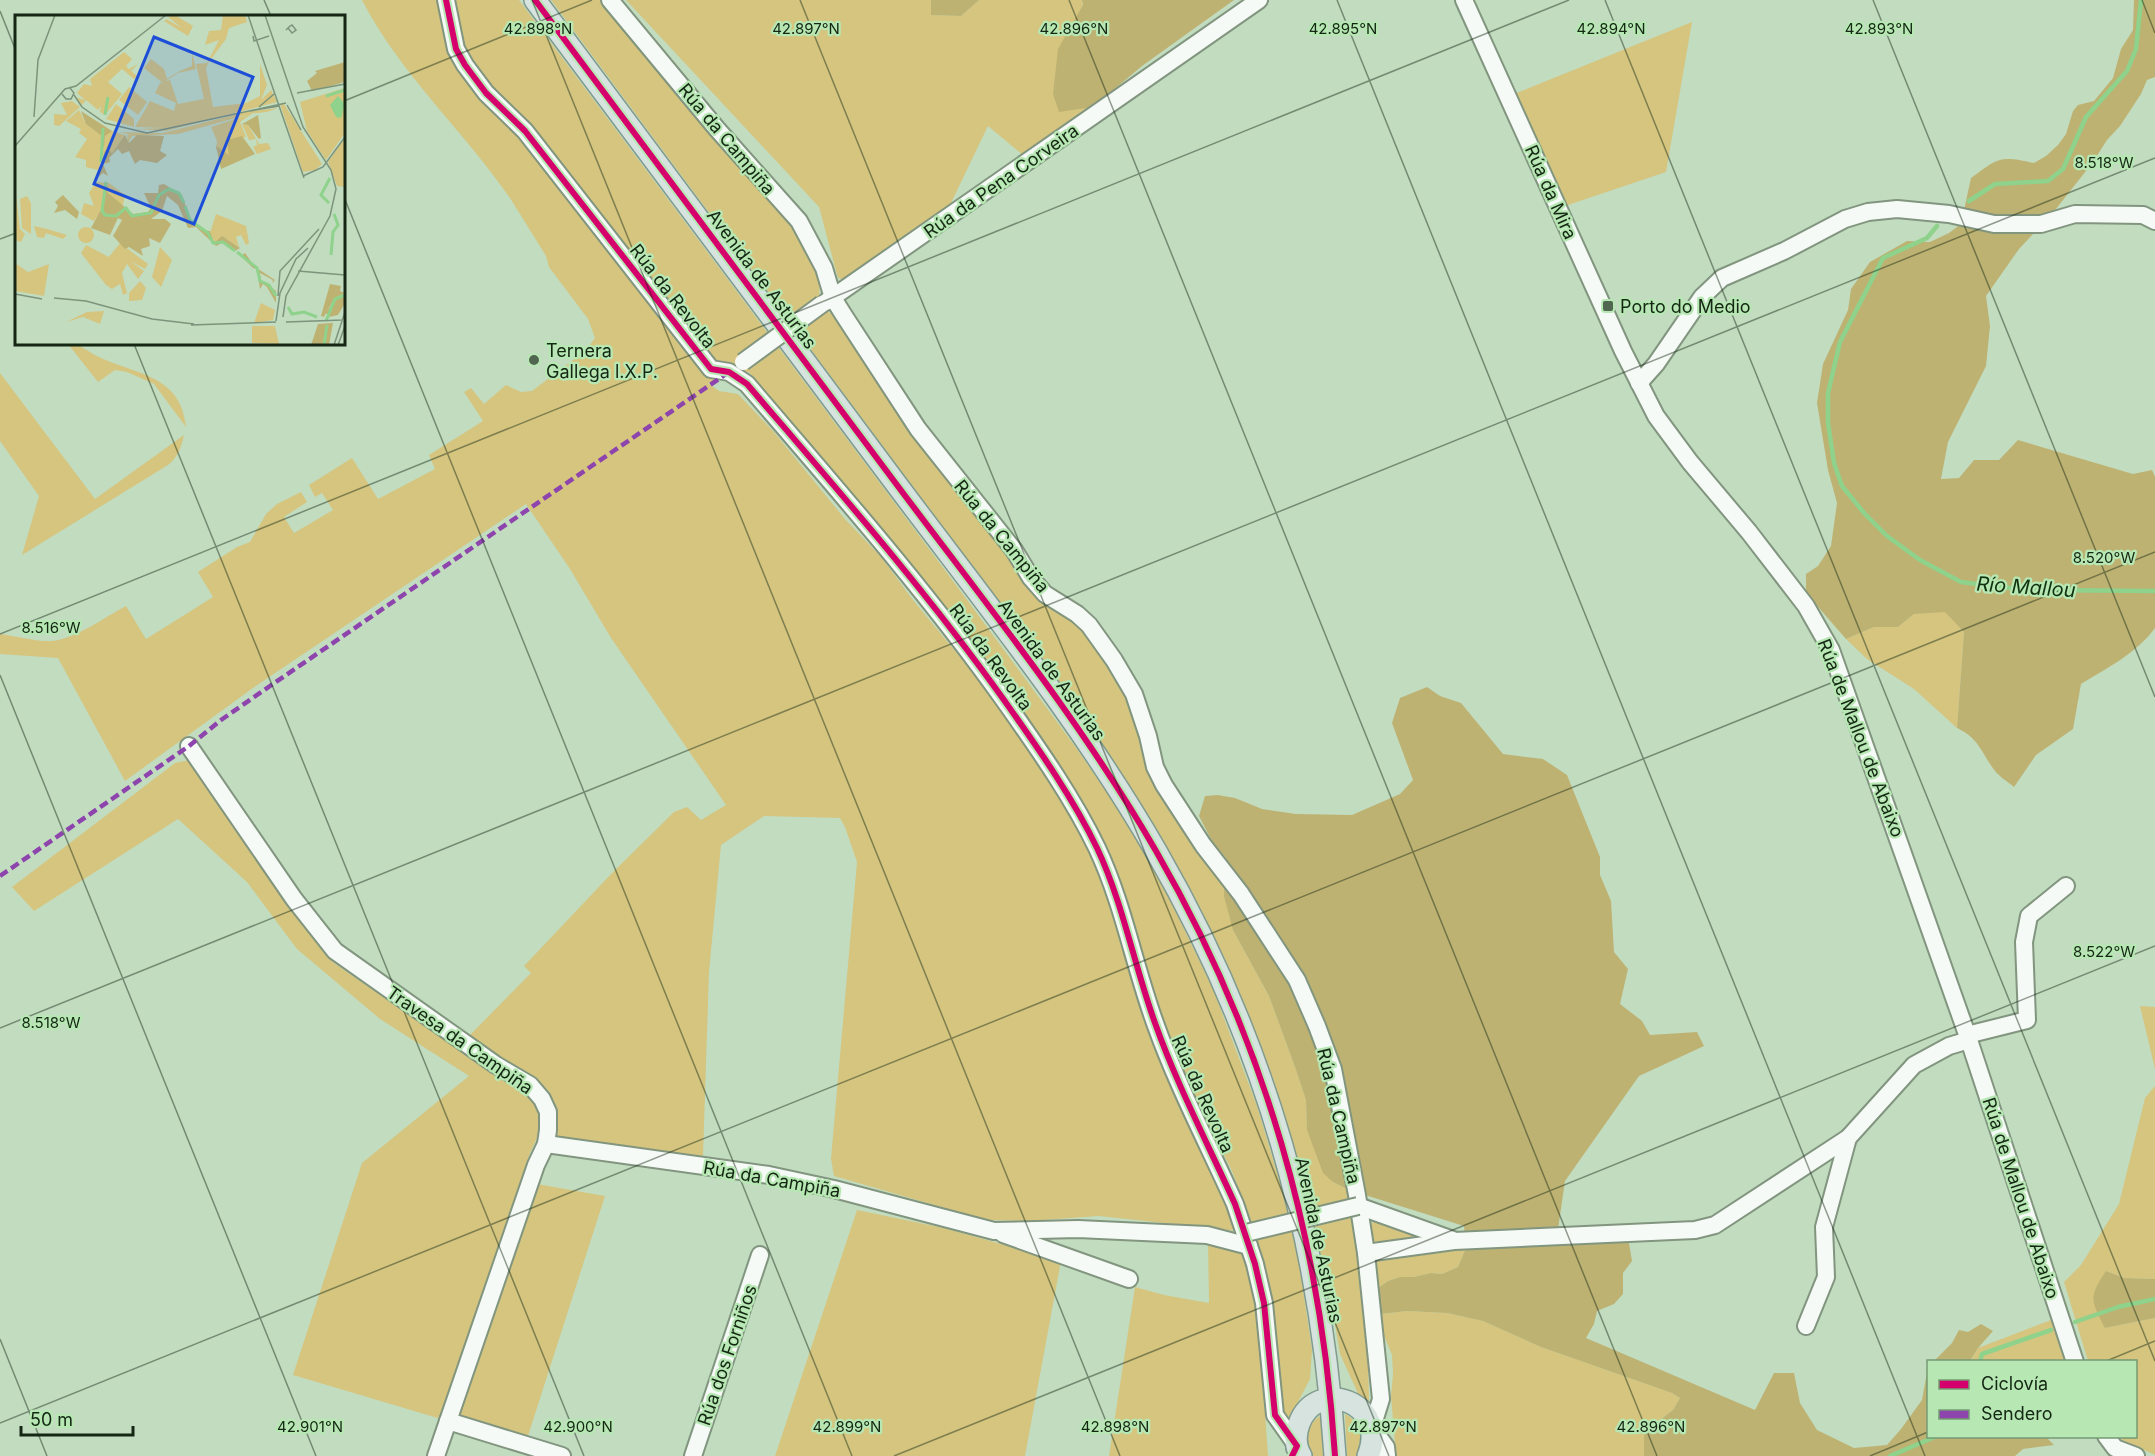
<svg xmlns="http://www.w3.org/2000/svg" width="2155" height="1456" viewBox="0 0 2155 1456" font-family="Inter,sans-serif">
<rect width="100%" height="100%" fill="#c2dcc0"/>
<!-- green -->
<g fill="#d5c57f">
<path d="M362,0H519L956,585L1077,749L1127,822L1172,904L1213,989L1257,1106L1282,1189L1299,1263L1312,1350L1310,1379L1288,1421L1283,1419L1277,1338L1261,1256L1251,1220L1232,1171L1188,1084L1159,1015L1139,938L1108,859L1084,806L1012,700L749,372L708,383L719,391L738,394L773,431L845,519L881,557L913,600L974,674L1044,770L1098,865L1200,1145L1237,1231L1099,1216L1029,1221L986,1220L834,1176L831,1159L834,1124L857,862L845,827L840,818L764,816L721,845L709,972L703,1156L554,1137L556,1119L549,1091L468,1037L531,973L524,966L613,872L674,812L687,807L701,820L726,805L611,638L570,569L526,504L253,688L125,781L58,658L0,654V634C16,636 36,642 52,641C75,639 105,617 126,606L146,639L213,597L198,572L237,547L250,542L266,514L277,504L301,492L307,502L284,517L294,533L333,510L322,493L315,497L309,485L352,458L378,499L435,469L429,455L483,421L464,392L471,388L484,404L506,385L521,392L532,391L585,351L595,338L588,319L549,267L546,256C534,237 522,217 510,198C463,130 400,74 362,0Z"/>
<path d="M551,0H602L794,224L807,248L820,281L819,298L828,312L835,315L1028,582L1033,593L1044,605L1069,616L1083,628L1131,701L1158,787L1164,801L1225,882L1233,930L1269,996L1295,1067L1306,1100L1307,1130L1333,1182L1349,1190L1355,1219L1358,1270L1368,1360L1369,1401L1361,1400L1340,1354L1331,1301L1308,1197L1273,1078L1225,959L1168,850L1112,760L1038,655Z"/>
<path d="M626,0H931V15L961,16L979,0H1082L1093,107L1024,156L988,126L951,203L912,236L847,280L838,278L819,207Z"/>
<path d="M1692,22L1666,172L1565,206L1514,94Z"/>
<path d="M68,344C82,343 88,353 101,358C139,375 181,376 186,427L154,384L127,372L115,370L98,382Z"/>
<path d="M0,373L95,499L184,435C181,448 178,457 168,465L22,555L39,496L0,441Z"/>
<path d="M1945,611L1964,632L1957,728L1914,689L1867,659L1846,639L1874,627H1898L1914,614Z"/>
<path d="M189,760L196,764L226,811L316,942L334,963L536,1103C545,1126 540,1131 530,1153L441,1419L293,1375L362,1163L469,1076L380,1019L297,949L247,882L178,819L34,911L12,887L175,763Z"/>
<path d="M2140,1006L2155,1007V1069Z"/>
<path d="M2155,1086V1279L2124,1278L2106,1271L2105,1328L2155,1318V1455L2122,1440L2120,1437L2136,1436V1362L2088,1361L2064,1282L2081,1265L2119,1204L2145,1098Z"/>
<path d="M537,1184L605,1196L527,1439L458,1419Z"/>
<path d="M857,1210L944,1228L1061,1261L1025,1456H775Z"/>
<path d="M1375,1222L1388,1224L1425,1237L1371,1242L1368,1224Z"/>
<path d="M1208,1241L1240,1250L1247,1262L1257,1296L1268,1456H1109L1135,1287L1164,1295L1209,1303Z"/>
<path d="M1466,1248L1458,1267L1442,1274L1431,1273L1414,1277H1400L1388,1281L1374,1291V1257L1411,1251L1431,1254Z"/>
<path d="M1407,1311L1447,1313L1483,1321L1541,1347L1672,1393L1680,1398L1673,1410L1644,1432V1456H1396L1391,1396L1393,1374L1392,1355L1382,1331L1380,1314Z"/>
<path d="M2051,1320L2067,1362H1970L1978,1348Z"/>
<path d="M1345,1414C1362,1423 1364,1440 1356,1456H1347Z"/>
<path d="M1321,1416L1323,1456H1313C1304,1444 1306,1422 1321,1416Z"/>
</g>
<!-- forest -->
<g fill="#beb272">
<path d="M931,0H979L961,16L931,15Z"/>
<path d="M1082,0H1234L1142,66L1093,107L1059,112L1053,94L1058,49L1083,5Z"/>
<path d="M2134,0H2155V77L2147,80L2141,94L2120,126L2107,140L2093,162L2052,214L2019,249L1986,296L1990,326L1986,366L1948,442L1941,479L1959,478L1974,460H1999L2018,440L2133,474L2152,470L2155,477V628C2137,653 2107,668 2081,684L2073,729L2036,755L2014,787C2008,782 2000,777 1995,771C1982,754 1979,738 1957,728L1964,632L1945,612L1914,614L1898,627H1874L1846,639L1806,593V574L1818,566L1831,546L1837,503L1828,470L1817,403L1823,364L1848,310L1851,289L1870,262L1907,241L1930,242L1949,233L1961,224L1971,178C1998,158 2000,155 2034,163L2046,156L2058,145L2066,134L2073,111L2078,105L2094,101L2113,78L2121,49L2133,30Z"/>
<path d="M1427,687L1440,696L1461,703L1503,754L1543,759L1567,775L1600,857V875L1611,901L1614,952L1628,969L1620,1004L1642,1021L1650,1035L1697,1032L1704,1046L1639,1076L1565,1181L1558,1229L1606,1228L1629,1243L1632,1261L1623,1273V1294L1614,1304L1597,1311L1594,1324L1586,1338L1755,1410L1774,1373H1794L1800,1403L1817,1430L1854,1448L1887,1445L1901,1429L1922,1400L1928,1367V1436L2046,1437L2054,1445L2023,1449L2015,1456H1644V1432L1673,1410L1680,1398L1672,1393L1541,1347L1483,1321L1447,1313L1407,1311L1380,1314L1374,1291L1388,1281L1400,1277H1414L1431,1273L1442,1274L1458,1267L1466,1248L1464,1226L1349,1190L1333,1182L1323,1173L1307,1130L1306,1100L1295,1067L1269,996L1233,930L1224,896L1226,858L1213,843L1199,816L1205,796L1218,795L1235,798L1262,809L1296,814L1352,815L1400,794L1413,780L1392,723L1400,698Z"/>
<path d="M2106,1271L2124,1278L2155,1279V1318L2105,1328C2091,1300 2088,1298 2106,1271Z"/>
<path d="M1981,1324L1993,1331L1978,1348L1970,1361H1934L1952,1343L1959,1330L1968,1332Z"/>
</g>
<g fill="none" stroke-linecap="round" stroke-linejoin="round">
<!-- stream -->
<g stroke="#8ed28c" stroke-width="4.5">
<path d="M1969,201L1995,184L2048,181L2063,169L2086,117L2127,71L2136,49L2141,0"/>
<path d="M1937,226L1927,238L1883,258L1840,342L1828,393V423L1834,463L1842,486L1865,514L1887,536L1920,560L1961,582L2026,590L2155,591"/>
<path d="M2075,1322L2118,1307L2155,1299"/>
<path d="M1980,1362L1982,1354L2051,1330"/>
<path d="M1890,1456L1937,1436"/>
</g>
<!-- minor casing -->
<g stroke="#81957f" stroke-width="20">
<g id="minor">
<path d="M446,0L456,49L465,65L486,93L525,131L711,369L729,372L747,384C835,487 925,589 1004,700C1037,747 1072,796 1097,848C1123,903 1134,965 1155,1023C1177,1085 1208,1144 1235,1204L1255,1264L1264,1303L1275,1415L1297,1446L1295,1448"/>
<path d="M610,0L717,129L799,221L824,268L833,298L843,314L918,429L1014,550L1031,578L1045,594L1077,614L1089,625L1114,660L1134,694L1148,736L1155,767L1164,785L1203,845L1241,894L1297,980L1317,1026L1333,1069L1357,1195L1366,1253L1381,1399L1372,1428L1386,1447L1387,1456"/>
<path d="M1464,0L1623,351L1656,416L1690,462L1749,532L1806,606L1831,650L1969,1040L2075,1362"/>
<path d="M826,302L1259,0"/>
<path d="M1639,383L1656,364L1702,297L1722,278L1784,251L1845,219L1868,212L1897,209L1949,214L1994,224H2041L2075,214L2143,215L2155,221"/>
<path d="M189,746L294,899L335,951L496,1065L530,1085L542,1099L548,1112V1130L546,1144L536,1165L436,1456"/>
<path d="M1967,1035L2027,1020L2024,942L2029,916L2066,886"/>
<path d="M546,1144L769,1175L834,1189L994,1231L1078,1229L1207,1235L1249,1246"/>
<path d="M1358,1206L1453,1240"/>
<path d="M1003,1234L1129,1279"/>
<path d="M1366,1253L1454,1241L1695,1230L1715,1225L1848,1138L1914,1065L1949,1046L1969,1040"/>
<path d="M1806,1326L1826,1277L1824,1227L1848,1138"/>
<path d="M448,1421L562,1456"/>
<path d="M2106,1436L2115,1448L2136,1456"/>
<path d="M693,1456L760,1255"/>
</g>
</g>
<!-- major casing -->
<g stroke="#809b8e" stroke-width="24">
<g id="major">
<path d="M535,0C653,159 772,318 891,477C982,599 1080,719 1156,851C1265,1040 1321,1238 1335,1456"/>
<path d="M1301,1456C1295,1446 1295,1435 1299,1424C1316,1376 1390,1402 1368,1456"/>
</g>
</g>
<!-- minor -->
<use href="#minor" stroke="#f6faf6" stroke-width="16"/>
<!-- major -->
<use href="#major" stroke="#d6e3df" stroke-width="21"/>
<!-- minor-bridge casing -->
<g stroke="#81957f" stroke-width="20" stroke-linecap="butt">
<g id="minor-bridge">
<path d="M743,362L822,304"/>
<path d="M1246,1233L1358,1206"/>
</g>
</g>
<!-- minor-bridge -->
<use href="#minor-bridge" stroke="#f6faf6" stroke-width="16"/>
<!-- quiet -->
<path stroke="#8e44ad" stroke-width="4.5" stroke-dasharray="9 4.5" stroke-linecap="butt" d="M0,876L189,746L221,720L270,686L729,372"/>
<!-- cycleway casing -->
<g stroke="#b7e8b4" stroke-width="10">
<g id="cycleway">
<path d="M446,0L456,49L465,65L486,93L525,131L711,369L729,372L747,384C835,487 925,589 1004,700C1037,747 1072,796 1097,848C1123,903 1134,965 1155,1023C1177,1085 1208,1144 1235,1204L1255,1264L1264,1303L1275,1415L1297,1446L1292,1456"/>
<path d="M535,0C653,159 772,318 891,477C982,599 1080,719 1156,851C1265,1040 1321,1238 1335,1456"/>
</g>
</g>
<!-- cycleway -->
<use href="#cycleway" stroke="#d6006c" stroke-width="6"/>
</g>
<!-- ticks -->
<path fill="none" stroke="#142713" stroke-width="1.5" stroke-opacity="0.45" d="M264,0L271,16M532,0L1120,1456M800,0L1389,1456M1069,0L1657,1456M1337,0L1925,1456M1605,0L2155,1361M1873,0L2155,697M2142,0L2155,33M0,11L16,51M344,101L592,0M344,197L852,1456M0,239L16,233M134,344L584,1456M0,634L1569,0M0,675L316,1456M0,1028L2155,158M0,1339L47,1456M2104,1362L2155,1341M0,1423L2155,552M894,1456L2155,946M1870,1456L1928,1432"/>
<!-- markers -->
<g fill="#516650" stroke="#b7e8b4" stroke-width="2">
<rect x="1602" y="300" width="12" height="12" rx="3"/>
<circle cx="534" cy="360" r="6"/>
</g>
<g text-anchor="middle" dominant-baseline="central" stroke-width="4.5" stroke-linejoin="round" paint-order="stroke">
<!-- street labels -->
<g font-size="18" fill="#142713" stroke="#b7e8b4">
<text transform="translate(727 139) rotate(50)">Rúa da Campiña</text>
<text transform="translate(1001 181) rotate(-35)">Rúa da Pena Corveira</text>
<text transform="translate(1551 192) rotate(66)">Rúa da Mira</text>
<text transform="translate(762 279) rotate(53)">Avenida de Asturias</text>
<text transform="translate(673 296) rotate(52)">Rúa da Revolta</text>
<text transform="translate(1002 536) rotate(51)">Rúa da Campiña</text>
<text transform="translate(991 657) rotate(54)">Rúa da Revolta</text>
<text transform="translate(1052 670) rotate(54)">Avenida de Asturias</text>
<text transform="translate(1861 738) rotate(69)">Rúa de Mallou de Abaixo</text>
<text transform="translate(460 1040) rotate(35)">Travesa da Campiña</text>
<text transform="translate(1203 1094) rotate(66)">Rúa da Revolta</text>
<text transform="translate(1339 1116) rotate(77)">Rúa da Campiña</text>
<text transform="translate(772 1179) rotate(10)">Rúa da Campiña</text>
<text transform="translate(2021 1198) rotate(72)">Rúa de Mallou de Abaixo</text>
<text transform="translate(1319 1240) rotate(78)">Avenida de Asturias</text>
<text transform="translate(727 1355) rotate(-71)">Rúa dos Forniños</text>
</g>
<!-- poi labels -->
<g font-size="18" fill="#142713" stroke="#b7e8b4" text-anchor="start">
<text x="1620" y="306">Porto do Medio</text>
<text x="546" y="350">Ternera<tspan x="546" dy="21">Gallega l.X.P.</tspan></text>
</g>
<!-- water labels -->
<g font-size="20" font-style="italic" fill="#10320f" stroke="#b7e8b4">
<text transform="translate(2026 587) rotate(4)">Río Mallou</text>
</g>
</g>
<!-- overview -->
<g transform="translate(15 15)">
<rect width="330" height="330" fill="#c2dcc0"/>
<path d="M160,0L178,11L173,21L149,6L151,4L167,13L153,2ZM208,0H230L232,7L214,13L211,24L193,48L191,54L198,92L231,88L245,81V49L252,70L246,85L256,75L262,87L151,116L120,114L148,113L120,112L135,86L159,96L161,88L140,78L145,68L155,65L163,89L189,84L181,49L192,48L204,25L190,30L194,16L206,15ZM109,37L117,44L111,51L114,54L123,49L116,56L122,61L119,64L107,54L93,67L107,79L90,100L85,97L86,91L83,95L71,85L67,90L60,82L70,85L62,78L65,74L69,69L77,71L75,64ZM177,38L181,54L163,58L148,68L129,53L136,44L149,54L152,64L165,56L177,51ZM114,72L132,87L123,100L104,85ZM330,73V118L311,145L292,116L285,87ZM57,86L65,92L44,111L39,110V99L52,100L46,88ZM101,89L119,104V112L91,104ZM265,89H269L307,149L300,155L288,157ZM263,93L252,97L242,98H238L225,107L231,122L214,126V140L201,134L202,126L196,112L235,99L163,119L117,121L113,128L112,120H116L105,117L148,118L230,97ZM64,95L71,109L88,121V132L91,119L97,116L110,120L97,138L89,137L83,155L71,152V145L60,142L72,124L64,118L66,114L51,106ZM227,109L233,110L244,129L253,128L256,134L242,139L238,132L242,130L241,124L234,125ZM330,123V172L322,171L313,147ZM81,167L94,168L110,180L108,190L105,189L91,176L92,169L88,193L79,206L66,199L69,188L79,191L74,178ZM1,179L5,214L10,219L6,227L0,225ZM12,181L16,188V219L7,213L5,184ZM201,199L231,211L234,228L231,230L226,220L221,222L224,232L208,222L199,228L195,218ZM19,211L32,214L52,220L48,224L31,218L29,223L22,222ZM63 220a8 8 0 1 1 16 0a8 8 0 1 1-16 0ZM105,228L133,249L130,254L115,246L129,256L123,264L112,249L107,258L112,278L108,280L105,269L97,274L91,270L66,238L71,230L94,242ZM145,232L157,245L146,272L137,262ZM0,248L13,257L34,249L29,281L0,276ZM125,266L131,273L127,285L114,286V278ZM246,288L260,295L258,305L239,308ZM89,296L85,309L68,302L51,307L72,297ZM237,311H260L264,329L237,328Z" fill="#d5c57f"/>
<path d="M330,47V67L297,76L292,66L302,58L300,56ZM66,96L97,116L90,121L89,132L86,130L87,121L71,109ZM243,100L246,123L244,124L233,110L227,109ZM110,120L114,128L122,120L149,121L145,136L152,140L142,148L125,145L120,149L114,136L107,139L103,134L94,143L95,147L88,149L93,161L88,158L83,162L89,137L93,134L97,138ZM227,121L240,139L206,154L201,131L214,140L212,125ZM89,169L93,171L92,177L118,199L133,197L136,193L129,178H143L144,170L149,169L167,180L175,204L186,215L195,216L199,228L207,221L225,233L220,236L207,228L201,231L181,212L173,213L163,190L152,181L147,196L136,204H150L156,209L145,228L134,223L135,231L126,234L128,241L114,232L110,234L98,221L107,205L103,203L95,220L76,213L89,189ZM48,180L64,197L62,204L50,195L39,198L43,191L40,187ZM230,238L240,252L260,265L257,268L258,265L245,258L246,265L261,276V288L252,272L248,269L245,274L242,254L238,253L226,241ZM315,269L326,271L325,276L330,278L320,283L311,297L320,285L330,281V288L323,300L314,302L311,298L309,302L306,301ZM318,308L314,330H296L303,309Z" fill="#beb272"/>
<path d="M323,81L330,89L326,103L321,102L315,90Z" fill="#8ed28c"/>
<path fill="none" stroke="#8ed28c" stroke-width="3" d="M311,81L330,75M90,100L93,82M86,147L88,113M91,167L87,196L90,200L101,201L111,193L117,201L136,198L144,180L154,174L164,178L169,188M314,188L306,180L315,163M170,191L175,205L193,218L198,228L208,227L220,236M222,237L242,253L245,266L254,270L261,281M316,240L318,217L323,210L319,199M273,292L277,299L289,297L302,302M311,306L320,284L330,280M309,330L312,310"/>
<path fill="none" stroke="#7c947b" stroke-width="1.5" d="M233,0L253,59M250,0L288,112L316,155L321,174L315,201L271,281L268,302M271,15L275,11L277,10L281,15L277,18L273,13M238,21L239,26L254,21M253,59L289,163M282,78L330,69M47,79L51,84H56L59,78L55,73M59,80L67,92L90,108L132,118L271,88M272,90L286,115M244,92L259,79M235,96L264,91M19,102L23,45L40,0M0,131L50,74L61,71L151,0M288,161L308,152L330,122M283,256L330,260M0,279L27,284M263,281L265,256L304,214M39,283L71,286L137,304L179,309M261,306L265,278L281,244L293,233M271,307L328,305M176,310L261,307M319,330L330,297M323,330L330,311"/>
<path fill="#1d4ed8" fill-opacity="0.15" stroke="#1d4ed8" stroke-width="3" d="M139,22L238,62L179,209L79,169Z"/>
<rect width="330" height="330" fill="none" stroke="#142713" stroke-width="3"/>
</g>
<g font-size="15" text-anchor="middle" fill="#142713" stroke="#b7e8b4" stroke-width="4.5" stroke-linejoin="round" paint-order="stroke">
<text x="538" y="34">42.898°N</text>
<text x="806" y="34">42.897°N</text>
<text x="1074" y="34">42.896°N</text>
<text x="1343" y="34">42.895°N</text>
<text x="1611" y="34">42.894°N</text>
<text x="1879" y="34">42.893°N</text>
<text x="2104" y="168">8.518°W</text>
<text x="2104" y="563">8.520°W</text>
<text x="51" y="633">8.516°W</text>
<text x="2104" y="957">8.522°W</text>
<text x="51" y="1028">8.518°W</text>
<text x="310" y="1432">42.901°N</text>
<text x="578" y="1432">42.900°N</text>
<text x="847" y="1432">42.899°N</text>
<text x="1115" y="1432">42.898°N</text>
<text x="1383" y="1432">42.897°N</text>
<text x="1651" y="1432">42.896°N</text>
</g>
<!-- legend -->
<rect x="1927" y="1360" width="210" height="78" fill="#b7e8b4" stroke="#769b74" stroke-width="1.5"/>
<rect x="1939" y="1380" width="30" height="9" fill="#d6006c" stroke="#769b74" stroke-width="1.5"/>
<text x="1981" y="1390" font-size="18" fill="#142713">Ciclovía</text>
<rect x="1939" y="1410" width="30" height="9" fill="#8e44ad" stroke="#769b74" stroke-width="1.5"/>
<text x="1981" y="1420" font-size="18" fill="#142713">Sendero</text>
<!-- scale -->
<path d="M21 1426v9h112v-9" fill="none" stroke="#142713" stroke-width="3"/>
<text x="30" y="1426" font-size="18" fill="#142713" stroke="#b7e8b4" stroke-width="4.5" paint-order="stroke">50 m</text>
</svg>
